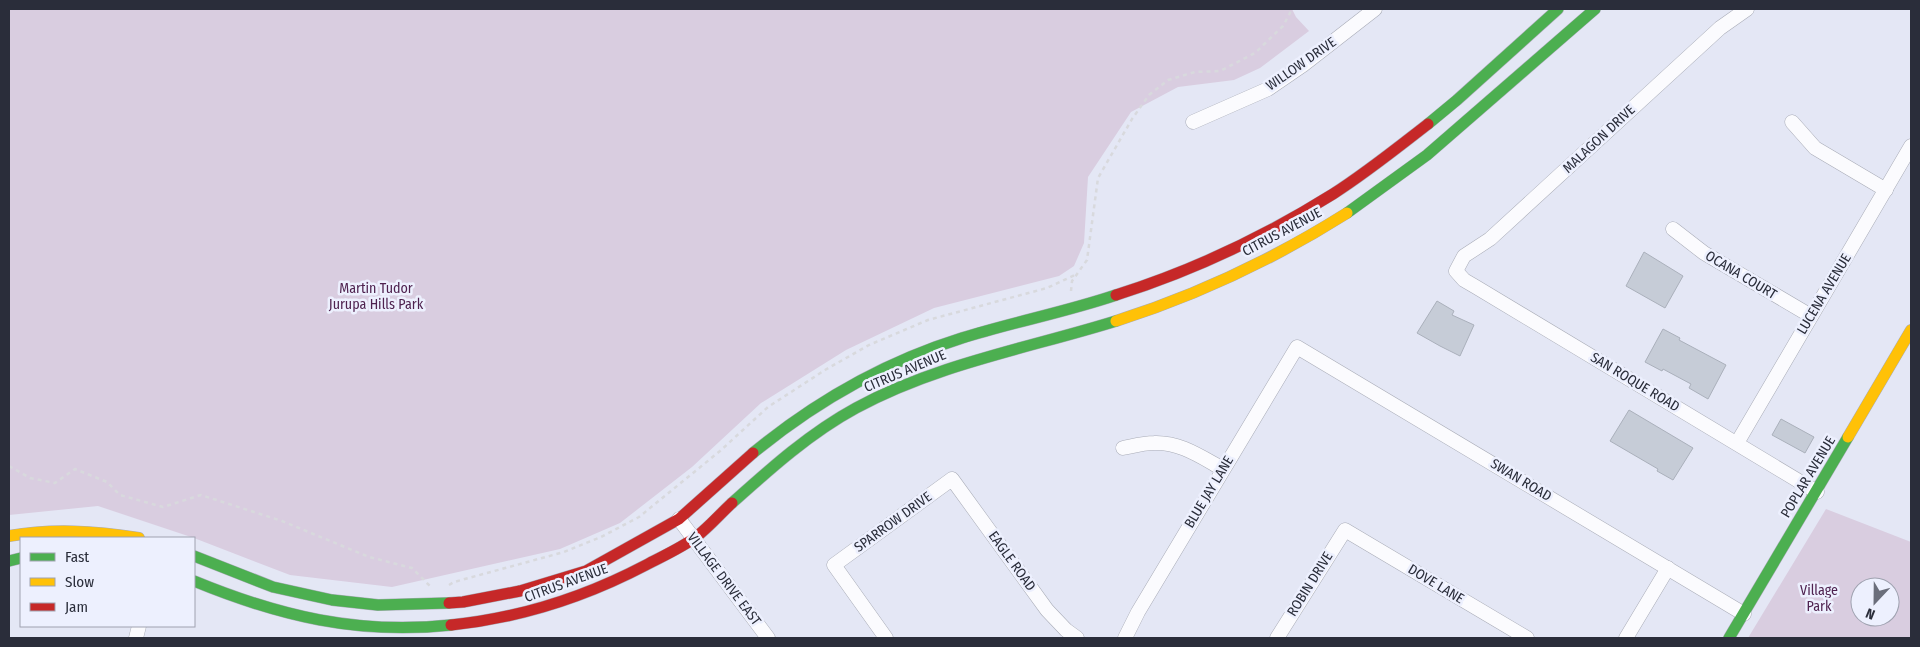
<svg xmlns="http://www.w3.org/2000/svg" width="1920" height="647" viewBox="0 0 1920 647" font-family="'Fira Sans Condensed',sans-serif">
<rect width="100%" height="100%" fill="#e4e7f5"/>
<!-- green -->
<g fill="#d9cde0" fill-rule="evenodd">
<path d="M9,9H1292L1296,17L1309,31L1260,68L1234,80L1178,87L1131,112L1088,177L1084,243L1074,266L1059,276L934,308L846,350L761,403L692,467L620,523L560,549L392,587L290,575L194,538L98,506L9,515Z"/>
<path d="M1826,509L1911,542V638H1748ZM1860,587H1890V617H1860Z"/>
</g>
<!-- building -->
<g fill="#c6ccd7" stroke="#aab0bb">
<path d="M1644,252L1683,276L1665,308L1626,286Z"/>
<path d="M1437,301L1454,311L1452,315L1474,325L1460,356L1440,346L1417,333Z"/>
<path d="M1663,329L1680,338L1679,340L1726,365L1708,399L1689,388L1691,384L1663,369L1662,371L1645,362Z"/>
<path d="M1629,410L1693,448L1673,480L1657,471L1658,469L1610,441Z"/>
<path d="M1781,419L1814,437L1805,453L1772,435Z"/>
</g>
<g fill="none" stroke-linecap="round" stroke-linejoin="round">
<!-- street casing -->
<g stroke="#a9acb7" stroke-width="15">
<g id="street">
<path d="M1747,9L1720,28L1490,239L1464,256L1456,271L1464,280L1476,287L1817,492"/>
<path d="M1193,122L1268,89L1303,65L1375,9"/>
<path d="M1792,122L1815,148L1886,190"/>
<path d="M1673,229L1704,253L1811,316"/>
<path d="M1737,443L1911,146"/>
<path d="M1123,448C1133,446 1144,443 1154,443C1180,442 1201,457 1223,469"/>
<path d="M679,519L768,638"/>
<path d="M136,638L139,626"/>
<path d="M886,638L834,565L952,479L1047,610L1066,630L1077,638"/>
<path d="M1125,638L1138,612L1297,347L1744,614"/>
<path d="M1277,638L1345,530L1527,638"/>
<path d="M1626,638L1668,568"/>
</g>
</g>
<!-- fast casing -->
<g stroke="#a9acb7" stroke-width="12">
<g id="fast">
<path d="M1428,124L1457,100L1558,9"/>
<path d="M1347,213L1427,155L1595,9"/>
<path d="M753,453C815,402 885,362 962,338C1013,322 1066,312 1116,295"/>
<path d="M732,503C771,468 810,433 856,408C937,364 1029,348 1116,321"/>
<path d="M194,556L273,587L332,600L378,605L449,603"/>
<path d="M9,561L21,558"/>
<path d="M194,581C279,616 358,635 451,625"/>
<path d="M1729,638L1848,437"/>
</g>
</g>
<!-- slow casing -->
<g stroke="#a9acb7" stroke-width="12">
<g id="slow">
<path d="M1116,321C1198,295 1274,259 1347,213"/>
<path d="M1848,437L1911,330"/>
<path d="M9,536C53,528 95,531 139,538"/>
</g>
</g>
<!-- jam casing -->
<g stroke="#a9acb7" stroke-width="12">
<g id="jam">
<path d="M1116,295C1192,271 1266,236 1333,194C1366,173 1397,148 1428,124"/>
<path d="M449,603L463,602L520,591L586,571L679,519L753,453"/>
<path d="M451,625C520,618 585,597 646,565C663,556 681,548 696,537C709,527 720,514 732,503"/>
</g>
</g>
<!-- path -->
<g stroke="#d8d9dd" stroke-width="2.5" stroke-dasharray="4 4" stroke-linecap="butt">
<path d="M1071,291L1072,281L1087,260L1098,178L1132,119L1149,95L1168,80L1195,72L1220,71L1255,53L1283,26L1290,13V9"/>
<path d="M9,466L30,478L55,483L75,469L107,482L120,495L163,507L201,495L282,521L369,557L412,568L432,588"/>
<path d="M449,585L454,582L564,552L601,537L639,517L720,451L768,407L825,370L869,345L928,320L1047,288L1077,274"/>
</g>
<!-- street -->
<use href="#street" stroke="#fbfbfe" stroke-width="14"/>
<!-- fast -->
<use href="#fast" stroke="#4caf50" stroke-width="11"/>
<!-- slow -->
<use href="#slow" stroke="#ffc107" stroke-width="11"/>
<!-- jam -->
<use href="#jam" stroke="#c62828" stroke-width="11"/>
</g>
<g text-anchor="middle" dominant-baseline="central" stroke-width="5" stroke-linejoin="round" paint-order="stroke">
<!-- street labels -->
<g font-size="14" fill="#2a2d3a" stroke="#edf0fe">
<text transform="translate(1301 64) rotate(-35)">WILLOW DRIVE</text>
<text transform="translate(1599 139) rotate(-43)">MALAGON DRIVE</text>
<text transform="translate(1282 232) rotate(-28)">CITRUS AVENUE</text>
<text transform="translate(1741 275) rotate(31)">OCANA COURT</text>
<text transform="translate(1824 294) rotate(-59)">LUCENA AVENUE</text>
<text transform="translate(905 371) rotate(-23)">CITRUS AVENUE</text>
<text transform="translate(1635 382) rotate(31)">SAN ROQUE ROAD</text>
<text transform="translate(1808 477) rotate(-59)">POPLAR AVENUE</text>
<text transform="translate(1521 480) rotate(31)">SWAN ROAD</text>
<text transform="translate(1209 492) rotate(-59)">BLUE JAY LANE</text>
<text transform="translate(893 522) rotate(-36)">SPARROW DRIVE</text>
<text transform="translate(1012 561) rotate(54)">EAGLE ROAD</text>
<text transform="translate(724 579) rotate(53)">VILLAGE DRIVE EAST</text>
<text transform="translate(566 583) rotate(-20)">CITRUS AVENUE</text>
<text transform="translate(1310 584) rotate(-58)">ROBIN DRIVE</text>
<text transform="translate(1436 584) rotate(31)">DOVE LANE</text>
</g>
<!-- park labels -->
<g font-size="14" fill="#4f224f" stroke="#edf0fe">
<text x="376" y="288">Martin Tudor<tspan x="376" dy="16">Jurupa Hills Park</tspan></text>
<text x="1819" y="590">Village<tspan x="1819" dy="16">Park</tspan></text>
</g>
</g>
<!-- border -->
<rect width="1920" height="647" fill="none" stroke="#2a2d3a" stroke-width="20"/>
<!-- legend -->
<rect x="20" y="537" width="175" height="90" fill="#edf0fe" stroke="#9fa2b0"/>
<rect x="30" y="553" width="25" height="8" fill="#4caf50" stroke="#9fa2b0"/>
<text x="65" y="562" font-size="15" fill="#2a2d3a">Fast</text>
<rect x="30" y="578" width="25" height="8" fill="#ffc107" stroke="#9fa2b0"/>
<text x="65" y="587" font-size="15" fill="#2a2d3a">Slow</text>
<rect x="30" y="603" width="25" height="8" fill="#c62828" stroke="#9fa2b0"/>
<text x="65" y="612" font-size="15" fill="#2a2d3a">Jam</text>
<!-- north arrow -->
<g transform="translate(1875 602) rotate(202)"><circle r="24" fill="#edf0fe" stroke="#9fa2b0"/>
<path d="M0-4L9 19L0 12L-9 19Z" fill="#6b6e7b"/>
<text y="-8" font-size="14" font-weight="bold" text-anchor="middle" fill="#2a2d3a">N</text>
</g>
</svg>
